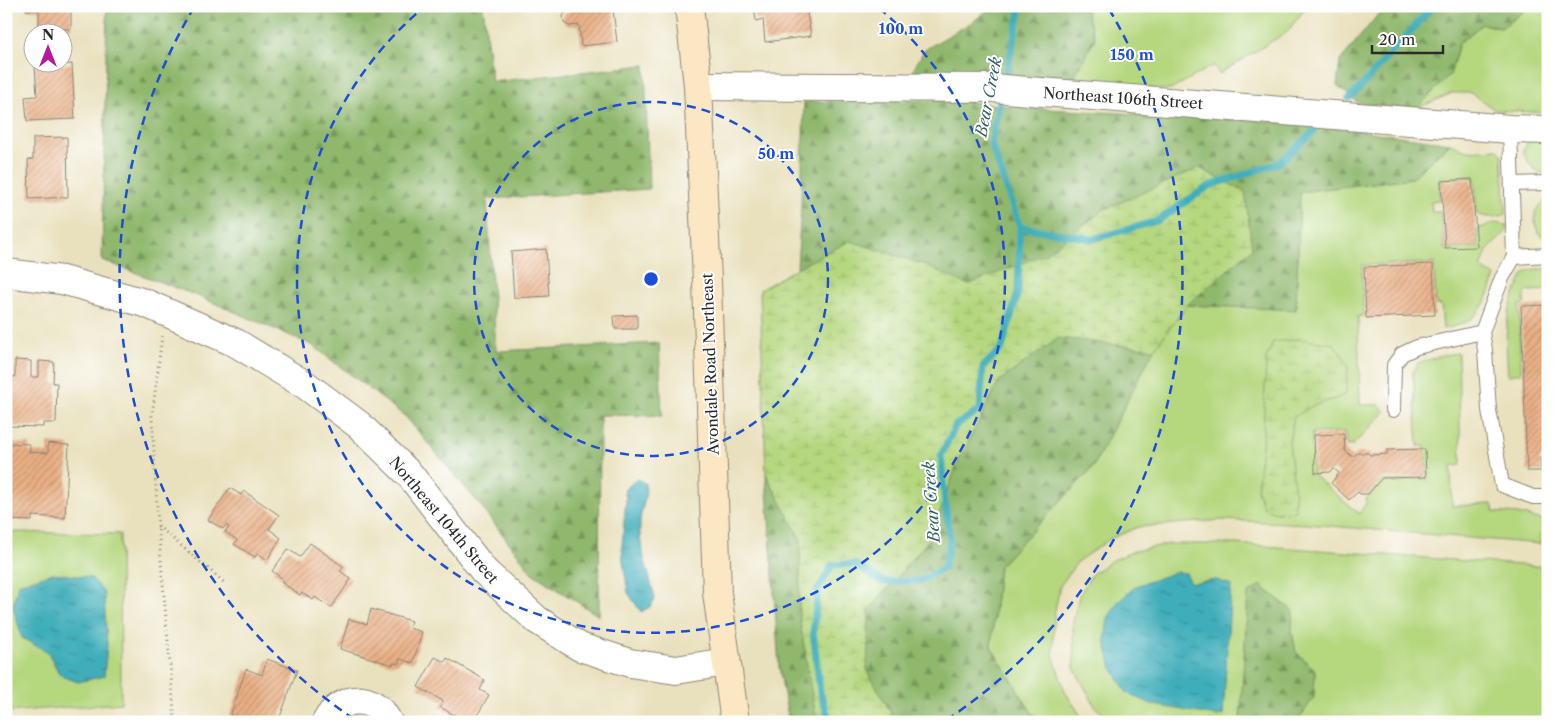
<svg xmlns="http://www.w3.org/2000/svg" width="1554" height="728" viewBox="0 0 1554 728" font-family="'Libre Caslon Text',serif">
<defs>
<pattern id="forest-firs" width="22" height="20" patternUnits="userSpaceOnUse" patternTransform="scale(1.25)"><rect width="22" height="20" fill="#90b86d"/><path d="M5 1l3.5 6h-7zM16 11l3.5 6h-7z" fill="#76965a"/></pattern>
<pattern id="wetland-marsh" width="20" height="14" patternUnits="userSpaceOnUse" patternTransform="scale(1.25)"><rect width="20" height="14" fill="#b5d77e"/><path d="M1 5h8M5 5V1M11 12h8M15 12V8" fill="none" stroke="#9cb96d"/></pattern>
<pattern id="water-ripples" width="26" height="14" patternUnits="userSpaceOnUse" patternTransform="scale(1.25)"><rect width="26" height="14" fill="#3faeba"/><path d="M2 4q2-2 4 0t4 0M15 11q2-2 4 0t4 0" fill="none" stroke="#358e97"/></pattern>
<pattern id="building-hatch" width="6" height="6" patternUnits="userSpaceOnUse" patternTransform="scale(1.25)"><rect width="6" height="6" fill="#eab085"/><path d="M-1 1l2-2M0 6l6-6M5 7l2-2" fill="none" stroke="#be8f6d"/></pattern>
</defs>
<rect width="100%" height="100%" fill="#fff"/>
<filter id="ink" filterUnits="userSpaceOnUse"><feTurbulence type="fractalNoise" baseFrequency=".02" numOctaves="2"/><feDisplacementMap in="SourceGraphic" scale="10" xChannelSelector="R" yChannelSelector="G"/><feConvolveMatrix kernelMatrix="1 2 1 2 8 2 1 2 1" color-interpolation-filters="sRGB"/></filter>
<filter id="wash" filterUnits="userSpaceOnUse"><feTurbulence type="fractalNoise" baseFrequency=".0096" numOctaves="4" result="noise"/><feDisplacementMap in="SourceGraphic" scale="20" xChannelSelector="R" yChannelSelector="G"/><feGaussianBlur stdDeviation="1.12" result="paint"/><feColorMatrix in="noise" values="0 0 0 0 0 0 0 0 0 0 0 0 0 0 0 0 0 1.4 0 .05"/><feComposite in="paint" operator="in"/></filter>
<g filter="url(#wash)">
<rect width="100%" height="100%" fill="#e9e1be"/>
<!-- green -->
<g fill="#b5d77e" stroke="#708154" fill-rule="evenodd">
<path d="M1084,6H1307L1287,32L1219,74L1214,65L1170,90L1072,81L1095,38Z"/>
<path d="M1530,6H1548V113L1495,110L1471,93H1452L1416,109L1450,75L1459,43L1482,24L1501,28Z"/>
<path d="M1548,135V174C1535,174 1527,162 1523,151L1530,138Z"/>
<path d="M1450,143L1466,151L1498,149L1502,155L1506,214C1495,218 1488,218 1477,214L1474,177L1440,179V200L1431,201L1432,212H1441L1444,249L1478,247L1477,229L1495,223L1507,225V231L1487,251L1481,268L1495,276C1491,293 1482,314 1466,322C1459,326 1450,327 1443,329L1441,305H1436L1434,263L1362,265L1363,316H1358L1360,405H1380L1385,412L1353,445L1347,446L1346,432L1312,433L1313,475L1359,514L1367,502L1365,500L1382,481L1428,479L1425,446H1418L1413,372L1418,363L1444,355L1458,353L1461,465L1451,466L1452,506L1492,504L1494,512L1518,514L1542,520L1540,544L1307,524L1222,520L1138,527L1110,539L1078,561L1060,586L1054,615L1053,655L1065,692L1085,722H1042L1032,713L991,647L999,566L1093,467L1154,349L1187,305L1296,309L1300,192L1412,178Z"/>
<path d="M1548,200V240C1535,233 1535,226 1535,212L1544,201Z"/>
<path d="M1548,269V290L1527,291L1524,297L1525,304L1519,305L1521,373L1508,375C1506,342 1503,318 1518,287C1520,283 1522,276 1525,273C1531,268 1541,269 1548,269Z"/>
<path d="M6,532L120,534L121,703L6,712ZM48,652L78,682L60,675Z"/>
<path d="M1170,544H1237L1548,567V722H1114L1096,708L1074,668L1073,622L1079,596L1092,574L1111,561L1134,551Z"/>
</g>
<!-- forest -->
<g fill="url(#forest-firs)" stroke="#5e724c">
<path d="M107,6H483L492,82L645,65L649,189L487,199L496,351L659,343L662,416L600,415L599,616L532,573L481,506L406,417L312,345L200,297L102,260Z"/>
<path d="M993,6H1084L1095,38L1072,81L991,73L911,74L924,50L974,21Z"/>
<path d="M1385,6H1530L1501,28L1482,24L1459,43L1450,75L1416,109L1360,104L1337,86L1340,61Z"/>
<path d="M951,100L1028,108L1304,123L1450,143L1412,178L1300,192L1296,310L1187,305L958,315L922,264L850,241L797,268L801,208L804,102Z"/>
<path d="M1059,338L1154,349L1093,467L999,566L991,647L1032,713L1042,722H896L867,670L869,610L931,537L957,464L999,381Z"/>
<path d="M766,474L801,540L799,614L810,684L817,722H789L779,667Z"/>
<path d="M1260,585L1293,611L1292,631L1296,652L1315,670L1314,697L1297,722H1240L1248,594Z"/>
</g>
<!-- wetland -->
<g fill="url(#wetland-marsh)" stroke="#708154">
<path d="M1199,168L1245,192L1252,249L1187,305L1154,349L1059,338L999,381L957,464L931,537L869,610L867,670L896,722H817L810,684L799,614L801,540L766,474L760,290L797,268L850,241L922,264L968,285L1045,254L1104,210Z"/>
<path d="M1299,339L1334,344L1348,364L1346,394L1335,399L1314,405L1294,417L1289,441L1295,496V511L1277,513L1263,507L1257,490L1263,436L1266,359L1273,342Z"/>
</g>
<!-- water -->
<g fill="url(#water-ripples)" stroke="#356c72">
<path d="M637,479L645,483C648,497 641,508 640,522C638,548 650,574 655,599L650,607L641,612L628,593L623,562L622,545L626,498L624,490Z"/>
<path d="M1176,572L1186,573L1191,583L1217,580L1231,585L1223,715L1217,716L1154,705L1127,693L1112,668L1105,640L1108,618L1118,602L1136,586Z"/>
<path d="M53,573L92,578L104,593L107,645L104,676L78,682L60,675L48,652L22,638L13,607L18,584Z"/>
</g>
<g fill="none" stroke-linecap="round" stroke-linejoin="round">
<!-- stream -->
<g stroke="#3faeba" stroke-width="7">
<path d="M1004,84L1021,6"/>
<path d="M1349,98L1360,88L1433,6"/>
<path d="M1020,227L1093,239L1157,221L1209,186L1279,163L1314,131"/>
<path d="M830,722L820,692L813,632L818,590L832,565L855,564L883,582L919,581L944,568L950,540L945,504L941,455L956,425L980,410L983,367L1002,348L1018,292L1020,227L991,144L1001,95"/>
</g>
</g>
<g id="blocks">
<!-- building -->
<g fill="url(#building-hatch)">
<path d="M26,6H71V29H39V10H26Z"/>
<path d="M569,6H611L612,10H613L617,42L581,46L579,25L569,26L564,23L563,16L566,12L569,11Z"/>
<path d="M754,6H813L814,12L807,13L811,36L765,42L763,19L756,21Z"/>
<path d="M72,64L75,119L27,121L25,97L37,96L35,66Z"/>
<path d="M67,137L68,197L29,199L28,160L33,159V138Z"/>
<path d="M1472,179L1477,247L1445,248L1441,181Z"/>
<path d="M546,249L549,296L514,298L511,252Z"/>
<path d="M1433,264L1435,315L1366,318L1364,267Z"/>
<path d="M1548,305V458H1540L1541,471H1527L1521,306Z"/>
<path d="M637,315V329H615L614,316Z"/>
<path d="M15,360L31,361V377H39V361L54,362L53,383H57L56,423H43V427L6,426V377H15Z"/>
<path d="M1344,434L1345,451L1353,457L1357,453H1368L1370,455L1387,454V450L1425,449L1426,477L1382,478L1368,494H1360L1358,492L1349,500L1331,483L1339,473L1334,469L1330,472L1315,473L1314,435Z"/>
<path d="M6,443L30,444L29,452L48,453V443L69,445L65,518L32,516V521L6,520Z"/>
<path d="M230,488L241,495L244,491L279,515L269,529L281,538L267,560L258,553L255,557L234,544L237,540L225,532L229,527L226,525L223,529L208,520Z"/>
<path d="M310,543L344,567L340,571L351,579L331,608L315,597L313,600L302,593L300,595L281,582L283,579L272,571L288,549L300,557Z"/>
<path d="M371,609L411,621L409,628L422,632L413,663L400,659L398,664L393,663V665L340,649L349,619L367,624Z"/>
<path d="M435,657L445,662L447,658L485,680L480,690L489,695L474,721L465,716L463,720L440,707L443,701L418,687Z"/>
<path d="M267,659L297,670L280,717L278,716L276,722H228L246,669L262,675Z"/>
</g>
</g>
</g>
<g filter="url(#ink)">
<use href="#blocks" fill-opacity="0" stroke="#8a8674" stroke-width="1"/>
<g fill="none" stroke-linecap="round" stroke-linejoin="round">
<!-- service casing -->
<g stroke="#8a8674" stroke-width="16">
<g id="service">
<path d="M1510,129L1514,257L1502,278L1482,332L1485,350L1489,410L1502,485L1533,497H1548"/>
<path d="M1512,184L1548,183"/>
<path d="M1514,257L1548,255"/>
<path d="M1393,410L1394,365L1402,354L1417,347L1482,332"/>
</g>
</g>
<!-- minor casing -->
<g stroke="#8a8674" stroke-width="30">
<g id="minor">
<path d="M698,86L992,88L1510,129L1548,130"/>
<path d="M326,722C341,694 374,693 388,722"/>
</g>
</g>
<!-- tertiary casing -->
<g stroke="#8a8674" stroke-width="30">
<path id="tertiary" d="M6,273L62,280L145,303L236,343L307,386L359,425L410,475L484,571L537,620L580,647L630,663L676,670L726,662"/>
</g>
<!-- secondary casing -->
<g stroke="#8a8674" stroke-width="30">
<path id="secondary" d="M689,6L698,86L707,281L717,593L735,722"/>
</g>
<!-- path -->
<g stroke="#8a8674" stroke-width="3" stroke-dasharray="1 4" stroke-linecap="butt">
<path d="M162,336L152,416L158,526L175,722"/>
<path d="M158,526L226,584"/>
</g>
<!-- service -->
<use href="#service" stroke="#fff" stroke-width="14"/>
<!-- minor -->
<use href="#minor" stroke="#fff" stroke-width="28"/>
<!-- tertiary -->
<use href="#tertiary" stroke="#fff" stroke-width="28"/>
<!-- secondary -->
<use href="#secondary" stroke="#fbe7c3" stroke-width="28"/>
</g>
</g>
<!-- distance rings -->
<g fill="none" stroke="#1d4ed8" stroke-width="2.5" stroke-dasharray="9 6">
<circle cx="651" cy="279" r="177"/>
<path d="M879 8A354 354 0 1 1 423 8"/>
<path d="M354 719A531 531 0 0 1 193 9M1109 9A531 531 0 0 1 948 719"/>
</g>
<g text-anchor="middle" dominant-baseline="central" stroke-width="4" stroke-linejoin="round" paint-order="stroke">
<!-- street labels -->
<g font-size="15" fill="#2b2b2b" stroke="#fff">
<text transform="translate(1123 98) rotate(4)">Northeast 106th Street</text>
<text transform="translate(710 364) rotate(-92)">Avondale Road Northeast</text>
<text transform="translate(444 520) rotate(50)">Northeast 104th Street</text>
</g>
<!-- water labels -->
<g font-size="16" font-style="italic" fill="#335f64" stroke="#fff">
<text transform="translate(988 97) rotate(-79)">Bear Creek</text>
<text transform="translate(931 502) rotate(-94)">Bear Creek</text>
</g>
</g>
<circle cx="651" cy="279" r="8" fill="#1d4ed8" stroke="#fff" stroke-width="2.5"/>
<g font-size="15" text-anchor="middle" font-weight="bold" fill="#1d4ed8" stroke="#fff" stroke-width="4" stroke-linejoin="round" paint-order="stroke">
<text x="901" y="34">100 m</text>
<text x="1132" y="60">150 m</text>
<text x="776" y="159">50 m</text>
</g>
<!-- margin -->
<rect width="1554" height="728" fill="none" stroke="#fff" stroke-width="25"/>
<!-- north arrow -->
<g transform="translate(48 48)"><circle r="24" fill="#ffffff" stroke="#aaaaaa"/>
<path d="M0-4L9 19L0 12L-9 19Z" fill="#b5179e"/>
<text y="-8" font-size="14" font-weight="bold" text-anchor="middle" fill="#2b2b2b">N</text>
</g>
<!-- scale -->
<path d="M1372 45v8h71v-8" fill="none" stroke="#2b2b2b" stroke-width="2.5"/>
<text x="1379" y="45" font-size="15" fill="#2b2b2b" stroke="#ffffff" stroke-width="4" paint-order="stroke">20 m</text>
</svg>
